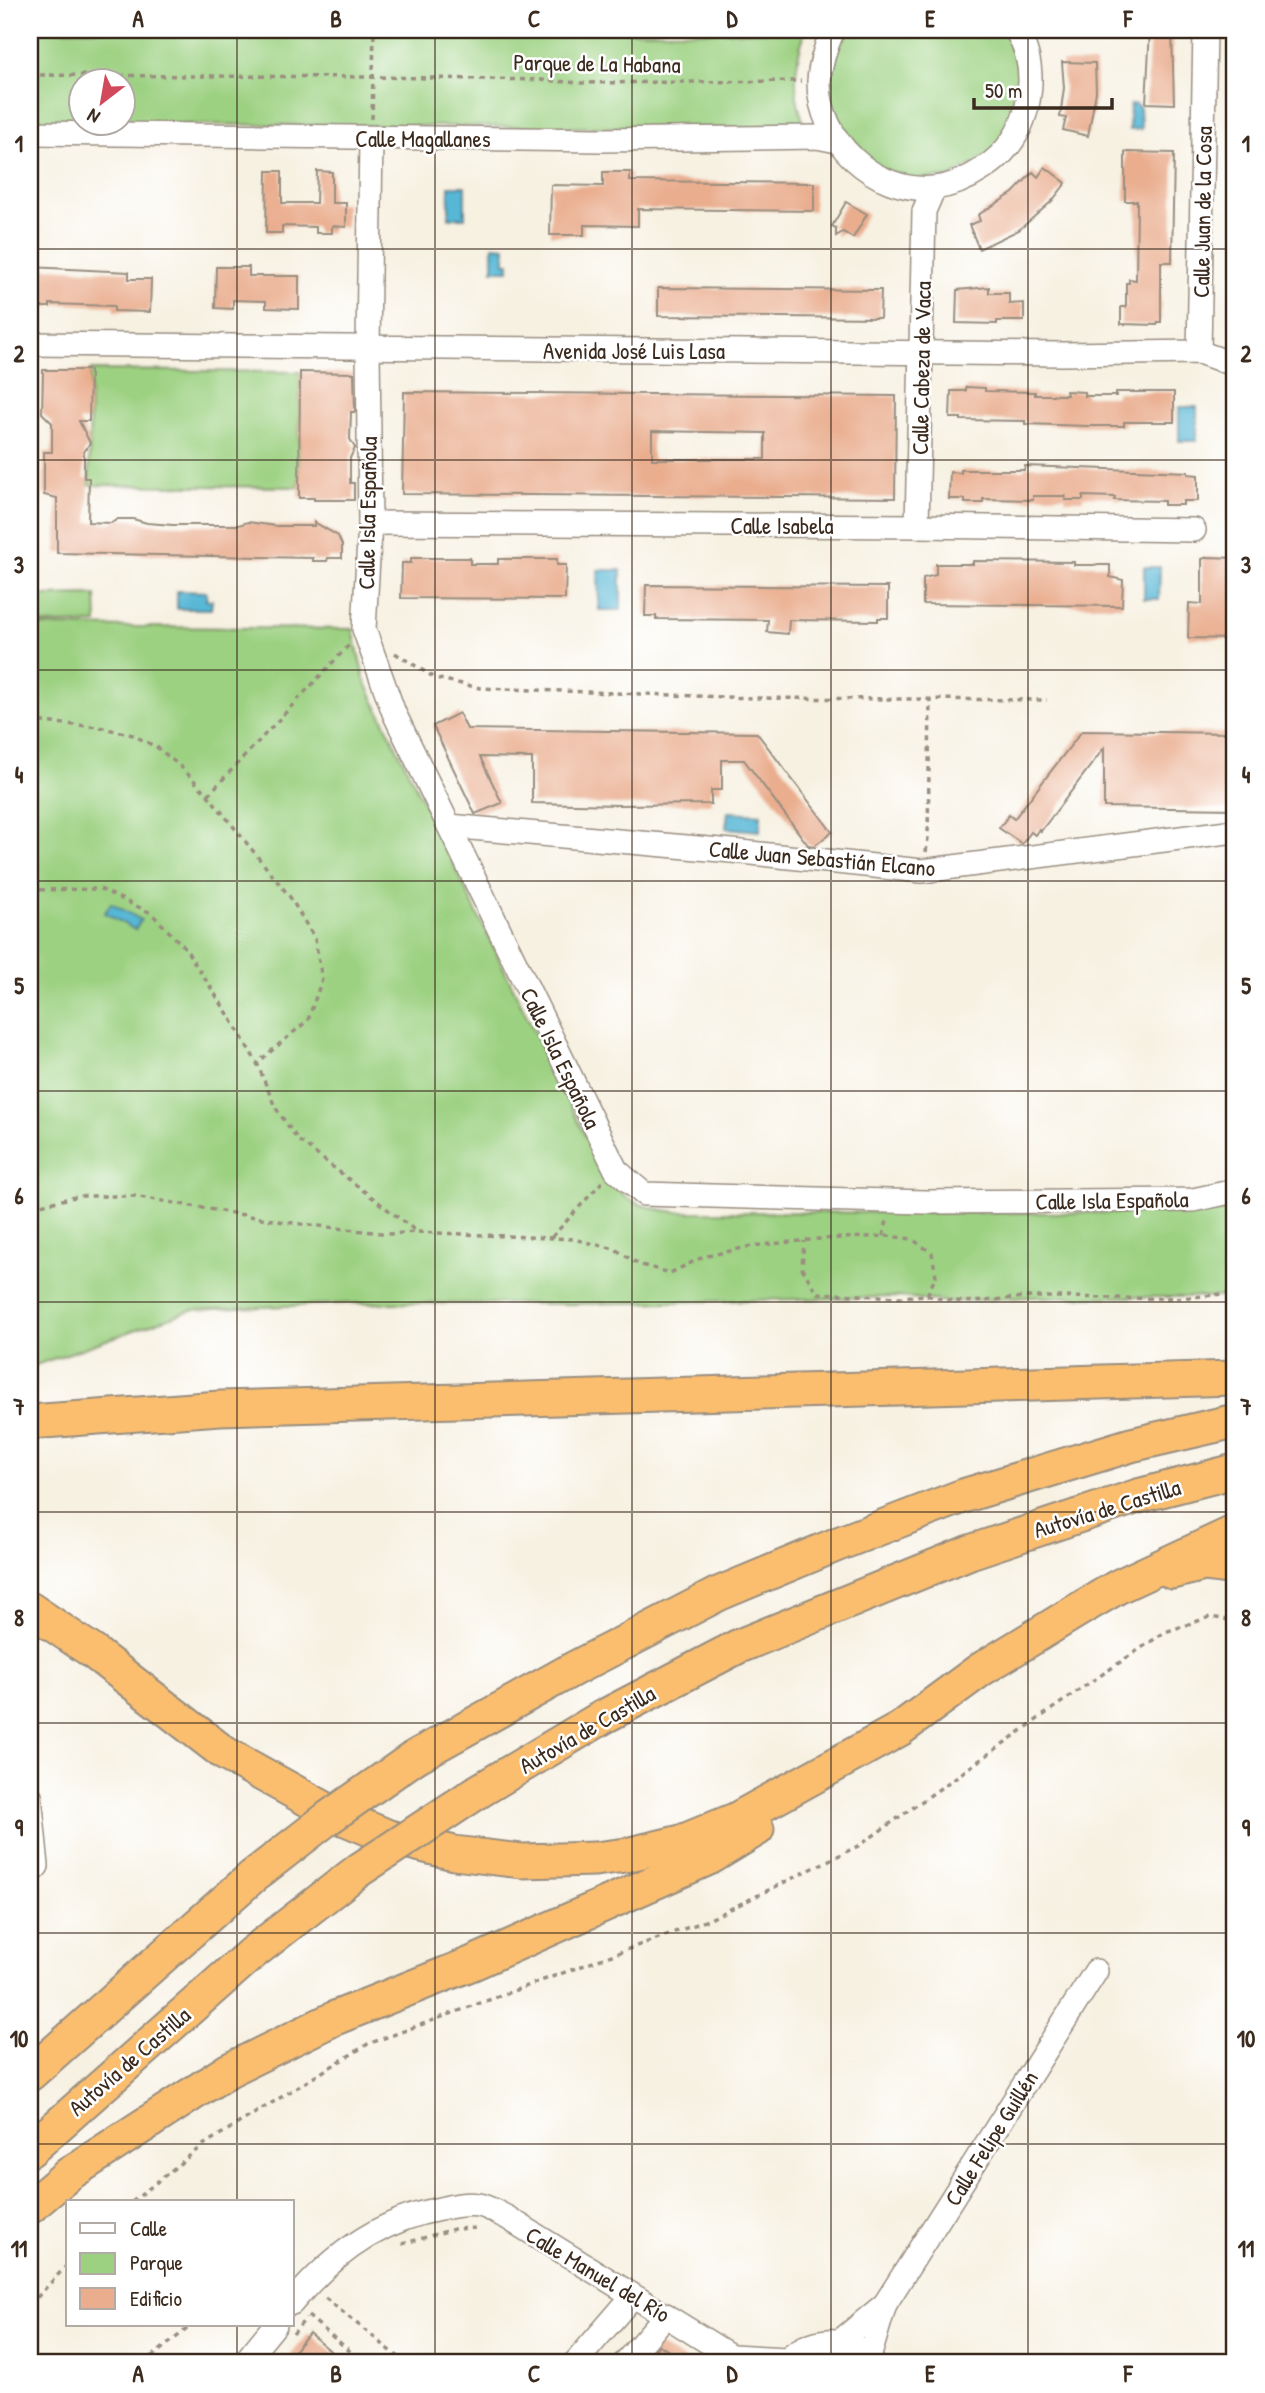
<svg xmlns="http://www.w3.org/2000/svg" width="1265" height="2393" viewBox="0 0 1265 2393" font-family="'Patrick Hand',sans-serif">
<rect width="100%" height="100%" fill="#fff"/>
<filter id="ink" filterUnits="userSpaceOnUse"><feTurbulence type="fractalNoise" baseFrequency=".0143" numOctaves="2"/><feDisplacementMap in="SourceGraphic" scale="14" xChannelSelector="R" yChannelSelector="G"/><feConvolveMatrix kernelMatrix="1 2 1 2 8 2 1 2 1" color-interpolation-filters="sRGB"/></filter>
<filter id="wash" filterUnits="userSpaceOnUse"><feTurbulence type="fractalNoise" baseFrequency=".00686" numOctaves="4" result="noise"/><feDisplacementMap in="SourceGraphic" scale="28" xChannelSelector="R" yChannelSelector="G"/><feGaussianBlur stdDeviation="1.57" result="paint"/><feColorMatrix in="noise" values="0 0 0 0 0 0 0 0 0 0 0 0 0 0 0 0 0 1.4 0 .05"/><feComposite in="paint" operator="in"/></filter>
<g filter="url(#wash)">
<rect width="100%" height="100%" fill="#f7f1e2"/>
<!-- green -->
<g fill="#9dd182" stroke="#6c7e50" stroke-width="2" fill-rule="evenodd">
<path d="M30,30L805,32C794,64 791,98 807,129L30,123ZM80,80H122V122H80Z"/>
<path d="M843,30H1009L1016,41L1023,97L999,148L951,177L913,179L877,167L848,141L831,107L829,68Z"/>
<path d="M90,370L300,372L299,487L89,485Z"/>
<path d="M96,595L97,623L40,624V596Z"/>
<path d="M30,626L353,629L364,679L381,715L601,1169C623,1202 638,1207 676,1212L1152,1213L1224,1211L1235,1208V1297H1029L949,1302L900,1297L570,1304L358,1303L191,1310L30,1367Z"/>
<path d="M821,2356L832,2357L847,2363H802Z"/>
</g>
<!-- water -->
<g fill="#57b7d6" stroke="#49707a" stroke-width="2">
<path d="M1135,104L1140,108L1141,129L1129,130L1130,105Z"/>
<rect x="449" y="186" width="16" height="32"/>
<path d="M493,246L505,247V263H509V270H493Z"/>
<rect x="1179" y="407" width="18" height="34"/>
<path d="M1144,567H1160L1159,599H1144Z"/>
<path d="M598,570H621V610H599Z"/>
<path d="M177,591L207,592L206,600H212L211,609H177Z"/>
<path d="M728,812L761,814L760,831L726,828Z"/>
<path d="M111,903L141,920L135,930L105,913Z"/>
</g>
<g id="blocks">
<!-- building -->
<g fill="#eaae8f" fill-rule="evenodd">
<path d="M1150,30H1172L1174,104L1146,103Z"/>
<path d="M1062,62L1095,63L1096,92L1088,136L1063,130L1066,118L1060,117L1064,88Z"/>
<path d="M1125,152L1174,153L1172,262H1161V322H1158L1157,325L1121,324V307H1126V283H1129V279L1136,280L1137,201H1125Z"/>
<path d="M1045,167L1066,183L1052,201L1019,230L979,249L969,225L980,221L978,215L1013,193L1033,172L1038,177Z"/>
<path d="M267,171H282V203H316L317,171L332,172V203H346V227L332,226V233H316V227L282,226V233H266Z"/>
<path d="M603,172H630V181L814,183V211L638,209V226L584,225V235H550L551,185L603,186Z"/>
<path d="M846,202L867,214L853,238L843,232L836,236V228L832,226Z"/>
<path d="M30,267L129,272V279H151L150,312L114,311V306L50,304V307H30Z"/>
<path d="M216,267H249V276H299V309L266,308V301L233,300V309L215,308Z"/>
<path d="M989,287V293H1009V304L1024,303V321H997V324L956,323L957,290Z"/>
<path d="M658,288L881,290L880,318L658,316Z"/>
<path d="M43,370H90L89,421H79L90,443L84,452V478H89L88,522L111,523L118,519H133L147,523L173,525H239L248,522L276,526H314V522L338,536L342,545V558H328L327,561H313V558L57,553V498L44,495V452H52V423L42,413Z"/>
<path d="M300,372L354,373L355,412H351L350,439L355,448L350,458V483H354V500H314V498H299Z"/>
<path d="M966,387L985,388V391L1035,392V395H1067L1066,391L1085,392V396H1116V392H1174V422H1124V426H1088L1025,424V421L961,420V418H950L951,391H966Z"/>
<path d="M404,392L896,396L895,498L402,494ZM652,431L765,433V459H652Z"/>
<path d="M1025,466L1188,472V474L1198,475V501H1183V505H1164V501L1114,500L1115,497L1083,496V500H1065V496H1033V500L983,499V503H965V499H949L950,472L961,473V470H1024Z"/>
<path d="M1208,557L1235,558V639L1188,638L1189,603L1202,604V559Z"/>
<path d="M411,558H470V564H498V559H557V565H566L565,599L401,598L402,563H411Z"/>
<path d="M973,561L1074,562V565H1110V577L1123,580L1122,606L923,604V578L936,575V564H973Z"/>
<path d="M646,585L888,587V618H878V621L789,620L788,634L767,632L768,620L656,619V616H645Z"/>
<path d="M459,713L467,729L757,733L832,832L814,846L808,845L744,760H722V790H711V804L619,805L532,803V758L480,757L502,803L475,814L433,726Z"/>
<path d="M1082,731L1235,733V809L1104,807V748L1041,831L1039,829L1035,835L1031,832L1022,844L999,828L1009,815L1014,819Z"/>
<path d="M309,2333L345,2363H284Z"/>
<path d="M659,2345L689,2363H643Z"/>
</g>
</g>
</g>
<g filter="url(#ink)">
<use href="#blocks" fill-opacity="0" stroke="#998e80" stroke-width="2"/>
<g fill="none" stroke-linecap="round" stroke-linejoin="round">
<!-- minor casing -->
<g stroke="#998e80" stroke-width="26">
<g id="minor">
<path d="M833,30C826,46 820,62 819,81C818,140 874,194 934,188C952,186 968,179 983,169C1006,154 1021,133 1027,106C1033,79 1031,54 1016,30"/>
<path d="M30,133L601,140L817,137L837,141"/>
<path d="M371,138L368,347L370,523L364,629L394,713L616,1170L644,1194L925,1202L1193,1200L1235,1191"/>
<path d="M30,344L1064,354L1199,352L1235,365"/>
<path d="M1199,352L1205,30"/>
<path d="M370,523L917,526L1194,530"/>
<path d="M917,526L924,211L934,188"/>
<path d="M449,826L732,851L922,871L1235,831"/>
<path d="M30,1796L37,1866L30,1873"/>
<path d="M292,2303C331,2256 379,2220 440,2209C452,2206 465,2203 478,2205C488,2206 499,2214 508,2218L742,2363"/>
<path d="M839,2342L885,2304"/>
<path d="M733,2356L787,2359"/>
<path d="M869,2358L885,2304L1096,1971"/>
<path d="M244,2363L275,2325"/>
<path d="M575,2363L633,2296"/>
<path d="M625,2363L666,2315"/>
<path d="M783,2363C808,2337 849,2330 873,2363"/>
</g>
</g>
<!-- highway casing -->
<g stroke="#998e80" stroke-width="37">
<g id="highway">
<path d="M30,1422L220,1408L1235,1378"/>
<path d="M1172,1572L1204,1564L1235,1568"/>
<path d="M30,1609L92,1651L224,1753L336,1815L389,1837L454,1853L522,1861L595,1859L626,1855L681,1842L737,1819L900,1729L980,1670L1078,1610L1119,1586L1235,1532"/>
<path d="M415,1757L575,1668L718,1594L838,1544L963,1496L1131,1445L1235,1421"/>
<path d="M479,1791L603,1717L737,1647L970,1552L1138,1496L1235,1471"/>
<path d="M30,2074L252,1877"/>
<path d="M30,2150L251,1954"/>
<path d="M30,2207L69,2174L229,2070L335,2018L473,1963L711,1857L757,1829"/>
</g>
</g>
<!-- path -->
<g stroke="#998e80" stroke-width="3.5" stroke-dasharray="5 5" stroke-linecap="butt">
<path d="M30,75L374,77L541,80L580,83L801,81"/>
<path d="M372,119L374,30"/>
<path d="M395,653L435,678L480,688L752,698L1047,700"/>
<path d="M30,721L99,727L133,735L158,748L181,767L208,795L290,897L315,939L322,979L308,1020L257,1063"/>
<path d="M208,795L350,644"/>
<path d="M926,852L928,838L930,699"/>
<path d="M30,890L100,889L151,913L185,948L228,1014L257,1063L275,1107L298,1140L417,1232L573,1239L615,1249L638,1264L670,1273L703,1257L752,1246L819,1239L888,1236L912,1239L932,1253L936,1276L927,1295L900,1297L817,1293L802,1268L804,1241"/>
<path d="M30,1205C36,1215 37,1226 30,1236"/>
<path d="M32,1207L79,1196H134L284,1222L390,1234L415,1232"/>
<path d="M883,1236L887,1221"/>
<path d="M552,1237L602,1182"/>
<path d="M927,1295C967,1308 992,1298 1032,1297C1099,1296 1169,1303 1235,1292"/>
<path d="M132,2202L203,2145L368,2044L708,1920L860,1845L1079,1690L1165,1632L1210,1617L1235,1621"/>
<path d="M402,2244L454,2229L479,2228"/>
<path d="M325,2298L406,2363"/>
<path d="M30,2305L68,2264"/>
<path d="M308,2316L364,2363"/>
<path d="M293,2334L306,2318"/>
<path d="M144,2363L192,2325"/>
</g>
<!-- minor -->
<use href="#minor" stroke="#fff" stroke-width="23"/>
<!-- highway -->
<use href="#highway" stroke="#fbbe6e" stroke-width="33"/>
<!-- highway-bridge casing -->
<g stroke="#998e80" stroke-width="37" stroke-linecap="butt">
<g id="highway-bridge">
<path d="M252,1877L328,1818L415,1757"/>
<path d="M251,1954L359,1870L479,1791"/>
</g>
</g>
<!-- highway-bridge -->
<use href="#highway-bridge" stroke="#fbbe6e" stroke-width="33"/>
</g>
</g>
<!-- grid -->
<path fill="none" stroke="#3b2a1e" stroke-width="2" stroke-opacity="0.55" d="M237,30V2202M435,30V2363M632,30V2363M831,30V2363M1028,30V2363M30,249H1235M30,460H1235M30,670H1235M30,881H1235M30,1091H1235M30,1302H1235M30,1512H1235M30,1723H1235M30,1933H1235M30,2144H1235M237,2325V2363"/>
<g text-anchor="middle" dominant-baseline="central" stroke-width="5" stroke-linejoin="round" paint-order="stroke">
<!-- street labels -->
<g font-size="23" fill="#3b2a1e" stroke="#fff">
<text transform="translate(597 63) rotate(1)">Parque de La Habana</text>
<text x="423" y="138">Calle Magallanes</text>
<text transform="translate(1202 212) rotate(-89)">Calle Juan de la Cosa</text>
<text x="634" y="350">Avenida José Luis Lasa</text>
<text transform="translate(921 368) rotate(-89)">Calle Cabeza de Vaca</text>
<text transform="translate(367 513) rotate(-89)">Calle Isla Española</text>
<text x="782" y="525">Calle Isabela</text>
<text transform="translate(822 858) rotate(5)">Calle Juan Sebastián Elcano</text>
<text transform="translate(561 1058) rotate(64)">Calle Isla Española</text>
<text transform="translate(1112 1200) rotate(-1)">Calle Isla Española</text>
<text transform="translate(1107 1508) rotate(-17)">Autovía de Castilla</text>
<text transform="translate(587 1729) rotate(-30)">Autovía de Castilla</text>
<text transform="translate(129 2061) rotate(-41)">Autovía de Castilla</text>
<text transform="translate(991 2138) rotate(-58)">Calle Felipe Guillén</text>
<text transform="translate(598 2274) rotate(31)">Calle Manuel del Río</text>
</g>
</g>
<!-- margin -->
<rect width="1265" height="2393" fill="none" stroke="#fff" stroke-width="77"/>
<!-- legend -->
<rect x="66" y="2200" width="228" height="126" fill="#ffffff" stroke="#b1aaa5" stroke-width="2"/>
<rect x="80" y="2223" width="35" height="10" fill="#ffffff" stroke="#b1aaa5" stroke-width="2"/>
<text x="130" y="2236" font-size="21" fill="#3b2a1e">Calle</text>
<rect x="80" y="2253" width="35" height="21" fill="#9dd182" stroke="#b1aaa5" stroke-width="2"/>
<text x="130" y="2270" font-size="21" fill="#3b2a1e">Parque</text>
<rect x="80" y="2288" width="35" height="21" fill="#eaae8f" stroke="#b1aaa5" stroke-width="2"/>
<text x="130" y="2306" font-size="21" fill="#3b2a1e">Edificio</text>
<!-- north arrow -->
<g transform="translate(102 102) rotate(211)"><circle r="33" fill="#ffffff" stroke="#b1aaa5" stroke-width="2"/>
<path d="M0-5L12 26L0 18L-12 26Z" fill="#d1495b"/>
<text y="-10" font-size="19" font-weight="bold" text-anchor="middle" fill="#3b2a1e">N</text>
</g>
<!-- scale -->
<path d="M974 98v10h138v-10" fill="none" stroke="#3b2a1e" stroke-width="3.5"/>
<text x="985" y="98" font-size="21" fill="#3b2a1e" stroke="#ffffff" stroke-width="5" paint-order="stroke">50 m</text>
<rect x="38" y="38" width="1188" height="2316" fill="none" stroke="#3b2a1e" stroke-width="2.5"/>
<g font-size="23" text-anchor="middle" font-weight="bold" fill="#3b2a1e">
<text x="138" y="27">A</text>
<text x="336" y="27">B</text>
<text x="534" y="27">C</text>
<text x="732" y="27">D</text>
<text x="930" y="27">E</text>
<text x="1128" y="27">F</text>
<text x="19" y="152">1</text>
<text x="1246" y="152">1</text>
<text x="19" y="362">2</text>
<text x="1246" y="362">2</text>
<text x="19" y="573">3</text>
<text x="1246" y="573">3</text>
<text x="19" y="783">4</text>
<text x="1246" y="783">4</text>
<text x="19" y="994">5</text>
<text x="1246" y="994">5</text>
<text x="19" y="1204">6</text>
<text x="1246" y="1204">6</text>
<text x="19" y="1415">7</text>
<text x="1246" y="1415">7</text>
<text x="19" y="1626">8</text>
<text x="1246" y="1626">8</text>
<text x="19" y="1836">9</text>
<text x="1246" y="1836">9</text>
<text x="19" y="2047">10</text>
<text x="1246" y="2047">10</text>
<text x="19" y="2257">11</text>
<text x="1246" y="2257">11</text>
<text x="138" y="2382">A</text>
<text x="336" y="2382">B</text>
<text x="534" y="2382">C</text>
<text x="732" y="2382">D</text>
<text x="930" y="2382">E</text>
<text x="1128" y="2382">F</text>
</g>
</svg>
